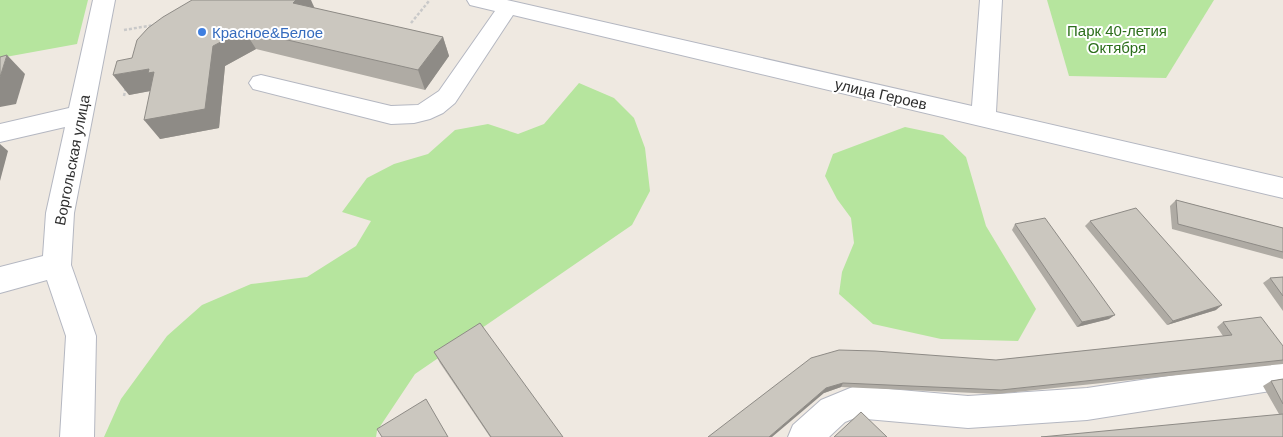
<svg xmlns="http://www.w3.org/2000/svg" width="1283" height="437" viewBox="0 0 1283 437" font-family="Helvetica,sans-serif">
<rect width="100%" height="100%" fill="#efe9e1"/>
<!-- green -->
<g fill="#b6e59e">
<path d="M0,0H88L77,44L0,58Z"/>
<path d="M1047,0H1214L1166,78L1069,76Z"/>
<path d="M579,83L614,98L634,118L645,148L650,191L632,225L415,374L377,431L376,437H104L121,399L167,336L202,305L251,284L307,277L356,246L371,221L342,212L367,178L394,164L428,154L455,130L488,124L518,134L544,124Z"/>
<path d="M905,127L943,135L966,157L986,226L1036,309L1018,341L941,339L873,324L839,294L842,272L854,243L851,218L837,199L825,176L833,154Z"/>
</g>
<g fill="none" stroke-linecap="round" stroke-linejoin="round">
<!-- minor casing -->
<g stroke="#b4b7c1" stroke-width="2">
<g id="minor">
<path d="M93,0H115L74,213L71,265L96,336L94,437H60L66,336L47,280L0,293V267L43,256L46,213L65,127L0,142V124L69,108Z"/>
<path d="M467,0H507L972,106L980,0H1002L996,112L1283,178V198L513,15L455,103L443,113L430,119L414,123L391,124L253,89L249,83L253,77L261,75L391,106L418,105L439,91L495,11L470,5Z"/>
<path d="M1283,359V389L1087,420L968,428L855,418L845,422L829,437H788L793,425L821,400L855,386L968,396L1087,388Z"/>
</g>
</g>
<!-- path -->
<g stroke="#c9c9c9" stroke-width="2.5" stroke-dasharray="3 2" stroke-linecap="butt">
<path d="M411,23L429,1"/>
<path d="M124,30L154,25"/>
<path d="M124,96L126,87"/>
</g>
<!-- minor -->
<use href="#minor" fill="#fff" fill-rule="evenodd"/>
</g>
<!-- wall -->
<g fill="#afaba4">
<path d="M314,8L443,37L449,56L425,90L256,49L225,66L219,128L160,139L150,91L129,95L132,58Z"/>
<path d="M1176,200L1283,228V259L1172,229L1170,206Z"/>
<path d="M1090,221L1216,310L1167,325L1085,226Z"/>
<path d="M1015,224L1109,319L1077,327L1012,230Z"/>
<path d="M1283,277V311L1263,283L1270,278Z"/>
<path d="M1223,322L1283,346V364L997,394L841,387L824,393L811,358L996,360L1223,336L1217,327Z"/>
<path d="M434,352L563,437H490L440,363Z"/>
<path d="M1283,379V437L1279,414L1263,386L1271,381Z"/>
</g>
<!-- shaded-wall -->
<g fill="#8e8b86">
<path d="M290,0H311L315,9L302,23Z"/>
<path d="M244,30L256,49L225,66L219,128L160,139L144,120L213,46Z"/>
<path d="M443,37L449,56L425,90L418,70Z"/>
<path d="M7,55L25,74L16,104L0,107V77Z"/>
<path d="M149,69L154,72L161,89L129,95L113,75Z"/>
<path d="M0,144L8,151L0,181Z"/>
<path d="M1222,305L1216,310L1167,325L1173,321Z"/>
<path d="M1115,315L1109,319L1077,327L1082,322Z"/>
<path d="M843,383L841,387L824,393L772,437H769L826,388Z"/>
</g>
<!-- building -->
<g fill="#cbc7bf" stroke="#8e8b86">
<path d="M192,0H296L293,3L443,37L418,70L244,30L213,46L205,109L144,120L154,72L148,73L149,69L113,75L117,61L132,58L137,40L148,28L163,17Z"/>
<path d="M7,55L0,77V57Z"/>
<path d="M1176,200L1283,228V252L1178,224Z"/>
<path d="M1136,208L1222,305L1173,321L1090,221Z"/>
<path d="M1045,218L1115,315L1082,322L1015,224Z"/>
<path d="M1283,277V296L1270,278Z"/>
<path d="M1261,317L1283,346V360L1001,390L843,383L826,388L769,437H708L811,358L839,350L875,351L996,360L1232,335L1223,322Z"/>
<path d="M480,323L563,437H491L434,352Z"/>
<path d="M1283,379V404L1271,381Z"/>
<path d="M426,399L448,437H382L377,429Z"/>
<path d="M861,412L887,437H834Z"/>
<path d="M1283,414V437H1041Z"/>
</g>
<!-- markers -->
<circle fill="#3f7fe0" stroke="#fff" stroke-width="2" cx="202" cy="32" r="5"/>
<g text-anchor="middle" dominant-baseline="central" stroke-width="4" stroke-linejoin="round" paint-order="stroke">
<!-- park labels -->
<g font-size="15" fill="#2c6e1b" stroke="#fff">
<text x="1117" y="30">Парк 40-летия<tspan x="1117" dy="17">Октября</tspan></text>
</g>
<!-- shop labels -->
<g font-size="15" fill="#366cbe" stroke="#fff" text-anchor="start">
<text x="212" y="32">Красное&amp;Белое</text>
</g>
<!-- street labels -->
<g font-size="15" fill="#2e2e2e" stroke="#fff">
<text transform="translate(881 94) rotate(13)">улица Героев</text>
<text transform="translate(72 160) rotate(-79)">Воргольская улица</text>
</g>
</g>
</svg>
